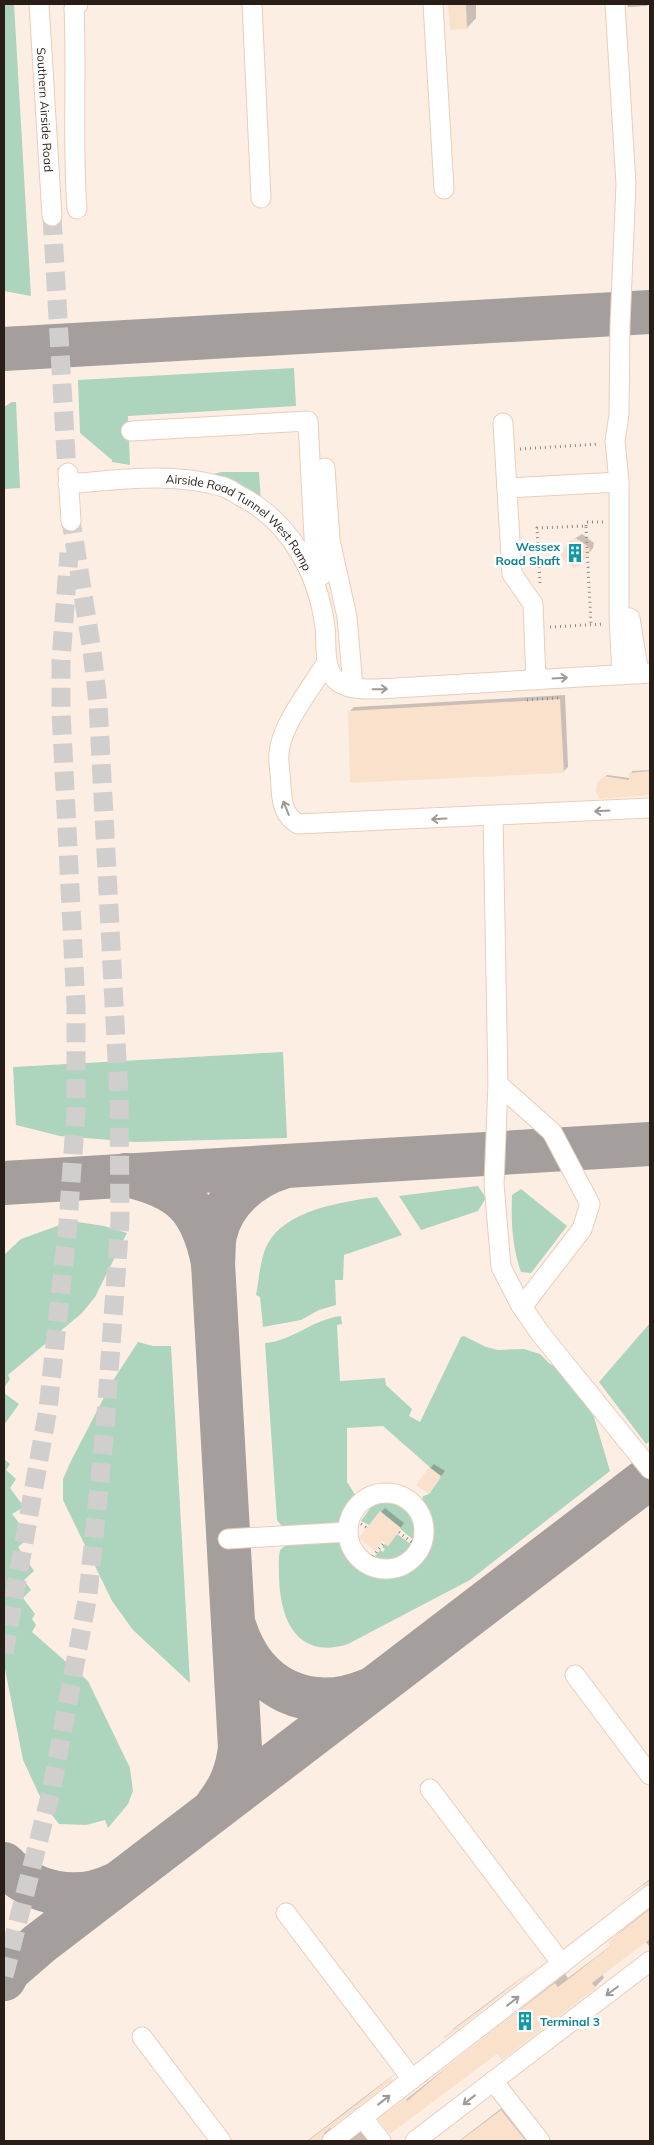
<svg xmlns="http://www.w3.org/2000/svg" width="654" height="2145" viewBox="0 0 654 2145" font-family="Mulish,sans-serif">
<rect width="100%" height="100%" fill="#fbfbfb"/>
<!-- built -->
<rect fill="#fdeee4" x="4" y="4" width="646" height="2137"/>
<!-- green -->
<g fill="#add4bd">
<path d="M4,4H14L31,296L4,291Z"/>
<path d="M294,368L296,406L128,416L130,465L112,462V460L80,433L78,380Z"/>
<path d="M12,402H16L20,488L4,489V407Z"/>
<path d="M222,472H259L261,503L213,474Z"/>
<path d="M283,1052L287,1138L135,1142L60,1136L16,1125L13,1067Z"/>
<path d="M478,1186L486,1198L478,1211L421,1230L399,1196Z"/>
<path d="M521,1189L567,1226L531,1273L521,1272C512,1247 511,1221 512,1195Z"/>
<path d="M377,1197L402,1235L344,1255L343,1280H335L336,1305L319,1310L301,1320L263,1327L260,1297L256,1295C259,1280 260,1259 267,1245C285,1210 341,1202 377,1197Z"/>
<path d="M71,1221L104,1226L127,1233L95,1297L82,1313L8,1375L10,1379L4,1388L5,1254L21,1239Z"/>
<path d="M341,1316L342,1324L337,1325L340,1381L385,1378L386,1385L412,1409L409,1416L420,1422L461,1337L464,1336L486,1347L498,1350L524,1349L540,1354L550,1364L562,1369L567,1375L594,1417L610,1471L470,1580L348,1644C298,1660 280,1621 279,1577C279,1568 278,1559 280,1550L288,1543C301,1542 317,1538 330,1540C339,1542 343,1546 348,1552C365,1569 381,1574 404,1567C415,1563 425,1549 427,1537C430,1522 420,1509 423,1496L429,1494L441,1477L383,1426L347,1428V1482L356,1496L349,1509L337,1523L284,1529L277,1520L265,1343C293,1341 313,1319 341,1316Z"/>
<path d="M650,1323V1441L646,1444L599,1382Z"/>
<path d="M138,1342L153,1346H171L190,1683L133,1630L112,1601L63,1500V1479L71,1461L112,1382Z"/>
<path d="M4,1393L19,1404L4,1425Z"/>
<path d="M4,1459L10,1464L6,1470L16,1479L10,1488L24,1507L12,1514L30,1537L18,1547L34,1571L24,1580L31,1590L23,1598L35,1614L32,1619L36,1625L32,1632L88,1681L130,1768L133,1791L128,1804L108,1828L105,1820L86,1825L59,1824L44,1805L23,1760L4,1664Z"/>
<path d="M383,1497C407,1494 427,1520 416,1542L380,1512L369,1525L361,1521L374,1503Z"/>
<path d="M397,1534L415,1547C406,1562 387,1569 371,1561L380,1550L383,1552L385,1549L382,1547L385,1544L388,1546Z"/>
</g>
<!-- shadow -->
<g fill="#0003">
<path d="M449,4H476V18L467,28L451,29Z"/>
<path d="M627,4H649L647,6L628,7Z"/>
<path d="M582,534L594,543L593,548L583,560L571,541Z"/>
<path d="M565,695L568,767L564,771L349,712L354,707Z"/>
<path d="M650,770V794L599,796L597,788L600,780L607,775L630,778L632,771Z"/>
<path d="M434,1464L445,1471L429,1492L430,1468Z"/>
<path d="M385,1508L404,1523L392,1540H382L381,1512Z"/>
<path d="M650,1879V1884L643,1885L618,1903Z"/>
<path d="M650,1908V1947L645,1941L602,1974L604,1978L595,1987L497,2052L380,2120L565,1974L568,1978L612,1945L609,1942L619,1933Z"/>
<path d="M529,1972L445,2038L454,2028Z"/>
<path d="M401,2069L330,2126L332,2138L340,2141H307Z"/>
<path d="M511,2101L543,2141H459Z"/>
<path d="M371,2125L379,2141H347Z"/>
</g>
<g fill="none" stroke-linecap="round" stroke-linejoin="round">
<!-- taxiway -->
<g stroke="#a49e9c" stroke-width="44">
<path d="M4,349L650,312"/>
<path d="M126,1175C181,1187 202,1207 213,1263L240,1748C237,1771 231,1787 217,1805"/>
<path d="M4,1183L650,1144"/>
<path d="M213,1263C214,1254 213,1244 215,1235C222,1201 251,1177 283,1167"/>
<path d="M235,1628C255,1689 309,1715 369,1690"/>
<path d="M4,1864C31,1894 77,1903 114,1885"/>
<path d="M4,1979L9,1970L39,1944L650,1477"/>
</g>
</g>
<!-- building -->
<g fill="#fae1cb">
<path d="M448,4H466L467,29L450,30Z"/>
<path d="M576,538L590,548L589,554L578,567L573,568L561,558V552L570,540Z"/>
<path d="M560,699L564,773L350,783L348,711Z"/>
<path d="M650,771V795L600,799L596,792L597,783L604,776L629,780V773Z"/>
<path d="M429,1467L441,1476L429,1494L416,1485Z"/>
<path d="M380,1511L401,1528L388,1546L382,1541L375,1551L359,1538Z"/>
<path d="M650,1880V1884L643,1886L593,1923Z"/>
<path d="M650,1909V1939L592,1983L596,1988L502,2060L497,2054L390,2134L378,2119L406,2098L407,2101L458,2058L555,1983L558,1987L611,1946L608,1942Z"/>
<path d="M541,1964H542L445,2039L443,2037Z"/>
<path d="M391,2078L393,2080L325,2132L321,2141H308Z"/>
<path d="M501,2110L526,2141H460Z"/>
</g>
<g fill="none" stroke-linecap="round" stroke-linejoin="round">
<!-- minor-tunnel -->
<g stroke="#d1cfcd" stroke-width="19" stroke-dasharray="19 9" stroke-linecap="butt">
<path d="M52,216L67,471"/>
<path d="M4,1653L48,1409L68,1223L76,1111V1006L61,711V660L69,553"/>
<path d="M4,1976L51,1792L88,1595L105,1428L120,1221L119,1097L98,703L92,651L71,521"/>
</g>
<!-- minor casing -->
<g stroke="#eacdba" stroke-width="21">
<g id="minor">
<path id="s1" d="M39,4L52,216"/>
<path d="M252,4L261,198"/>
<path d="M433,4L444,189"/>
<path d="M615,4L626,184L620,326L619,415L615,441L619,482V616L622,675"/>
<path d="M77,209C72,142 77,76 74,8L78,4"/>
<path d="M503,423L512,574L533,604L536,680"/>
<path d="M131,431L308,421L315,556L322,575"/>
<path d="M325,468L330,540L347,617L353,687"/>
<path d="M68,473L71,521"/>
<path id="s2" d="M68,484C117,480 171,472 220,486C227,487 234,492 240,496C290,521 318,573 325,627C327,644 323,666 335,679C346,690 364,689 378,689L650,673"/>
<path d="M507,488L619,482"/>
<path d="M630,618L639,674"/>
<path d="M327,662C312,687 281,725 279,753C278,764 281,776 281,788C282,803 284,816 298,824L650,808"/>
<path d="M493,816L498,1084L494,1184L501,1267L520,1304L540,1333L650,1469"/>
<path d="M498,1084L552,1132L590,1204L582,1229L522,1307"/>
<circle cx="386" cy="1531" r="38"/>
<path d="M228,1539L347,1532"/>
<path d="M575,1675L650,1775"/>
<path d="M430,1789L562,1964"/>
<path d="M286,1913L412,2079"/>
<path d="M142,2037L221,2141"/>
<path d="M493,2081L540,2141"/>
<path d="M362,2117L381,2141"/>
<path d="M332,2141L650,1895"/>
<path d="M415,2141L650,1961"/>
</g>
</g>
<!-- path -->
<g stroke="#8f8986" stroke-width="3" stroke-dasharray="1 4" stroke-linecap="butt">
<path d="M520,449L599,444"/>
<path d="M586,526V522H603"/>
<path d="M540,583L537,528L586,526L591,625"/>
<path d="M550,627L604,624"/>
<path d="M527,700L558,698V695"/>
<path d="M361,1524L367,1528"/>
<path d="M399,1532L419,1548"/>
<path d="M366,1564L384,1543"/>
</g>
<!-- minor -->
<use href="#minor" stroke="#fff" stroke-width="19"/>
</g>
<!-- one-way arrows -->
<defs><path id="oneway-shaft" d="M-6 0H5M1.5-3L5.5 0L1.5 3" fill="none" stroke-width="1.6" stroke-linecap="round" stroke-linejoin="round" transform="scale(1.25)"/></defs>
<g stroke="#9f9a97">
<use href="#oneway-shaft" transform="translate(560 678) rotate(-3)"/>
<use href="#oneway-shaft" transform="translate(380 689) rotate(-1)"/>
<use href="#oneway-shaft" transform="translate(286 808) rotate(-112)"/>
<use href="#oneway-shaft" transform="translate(602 811) rotate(177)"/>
<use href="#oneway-shaft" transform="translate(439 819) rotate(177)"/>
<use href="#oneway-shaft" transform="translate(612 1991) rotate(143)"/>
<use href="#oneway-shaft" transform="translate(513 2001) rotate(-38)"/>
<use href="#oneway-shaft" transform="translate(384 2100) rotate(-38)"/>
<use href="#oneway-shaft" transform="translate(469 2100) rotate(142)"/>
</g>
<!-- icons -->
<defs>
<g id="building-bare" transform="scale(1.5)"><path d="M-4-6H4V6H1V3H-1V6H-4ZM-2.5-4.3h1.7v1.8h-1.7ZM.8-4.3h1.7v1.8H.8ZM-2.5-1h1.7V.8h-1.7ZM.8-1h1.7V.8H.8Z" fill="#0f9aa8" stroke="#fff" stroke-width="2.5" paint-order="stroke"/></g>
</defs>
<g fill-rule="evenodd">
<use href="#building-bare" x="575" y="553"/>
<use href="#building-bare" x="525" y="2021"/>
</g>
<g text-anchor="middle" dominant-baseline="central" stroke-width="5" stroke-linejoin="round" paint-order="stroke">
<!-- street labels -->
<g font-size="12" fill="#291e17" stroke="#fff">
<text stroke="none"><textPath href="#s1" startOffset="106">Southern Airside Road</textPath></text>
<text stroke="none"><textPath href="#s2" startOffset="188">Airside Road Tunnel West Ramp</textPath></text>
</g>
<!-- culture labels -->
<g font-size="12" font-weight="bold" fill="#0d838f" stroke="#fff" text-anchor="end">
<text x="560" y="546">Wessex<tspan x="560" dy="14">Road Shaft</tspan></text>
<text x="540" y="2021" text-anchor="start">Terminal 3</text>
</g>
</g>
<!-- border -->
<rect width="654" height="2145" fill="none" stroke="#291e17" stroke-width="10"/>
</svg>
